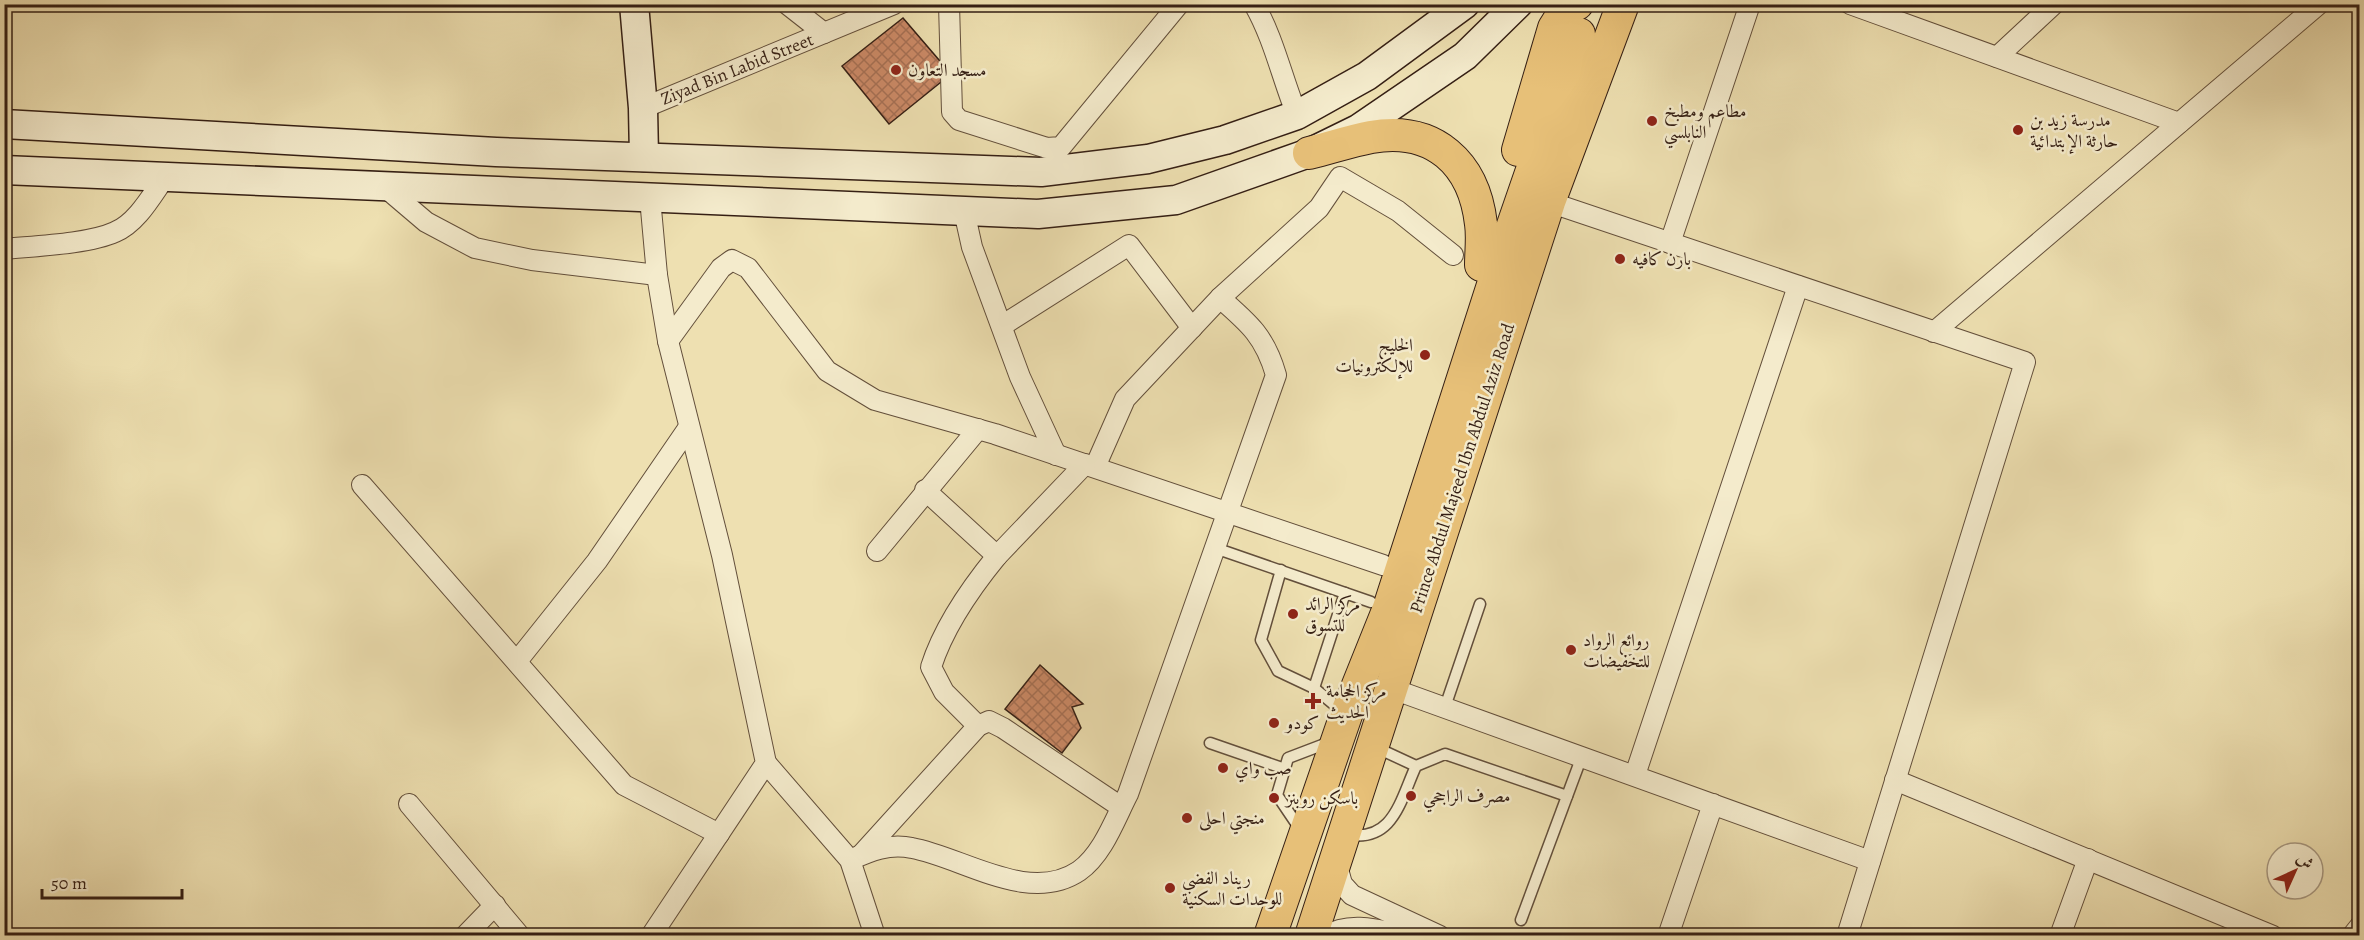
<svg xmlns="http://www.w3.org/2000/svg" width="2364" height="940" viewBox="0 0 2364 940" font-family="Alegreya,Amiri,serif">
<defs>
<pattern id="building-cross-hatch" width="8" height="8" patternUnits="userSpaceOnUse" patternTransform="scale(1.5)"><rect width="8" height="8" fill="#cc8a67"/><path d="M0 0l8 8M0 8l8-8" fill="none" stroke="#a67054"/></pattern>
</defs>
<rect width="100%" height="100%" fill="#eee0b1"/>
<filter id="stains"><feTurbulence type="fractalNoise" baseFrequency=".00333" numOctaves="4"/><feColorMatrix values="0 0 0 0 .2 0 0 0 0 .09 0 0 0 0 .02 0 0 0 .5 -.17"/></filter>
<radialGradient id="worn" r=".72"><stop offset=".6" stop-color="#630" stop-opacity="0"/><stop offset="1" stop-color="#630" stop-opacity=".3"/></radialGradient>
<!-- building -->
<g fill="url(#building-cross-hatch)" stroke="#351f14" stroke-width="1.5">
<path d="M903,18L951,74L889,124L842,66Z"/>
<path d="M1040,665L1083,704L1072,707L1081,728L1062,753L1005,709Z"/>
</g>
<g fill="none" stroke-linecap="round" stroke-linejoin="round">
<!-- service casing -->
<g stroke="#634f3b" stroke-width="13">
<g id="service">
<path d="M1215,548L1371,602"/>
<path d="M1281,570L1261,640L1278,671L1314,688L1343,712"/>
<path d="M1314,688L1345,593"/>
<path d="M1445,707L1480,604"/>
<path d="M1210,743L1285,769"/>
<path d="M1375,747L1416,766"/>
<path d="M1302,832L1277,795L1288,758L1330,742"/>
<path d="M1345,834C1393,844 1400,801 1416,766L1445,754L1567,796"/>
<path d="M1521,920L1582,756"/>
</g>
</g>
<!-- minor casing -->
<g stroke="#634f3b" stroke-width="22">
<g id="minor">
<path d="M787,4L824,33"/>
<path d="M949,4L952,112L959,120L1047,148L1061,147L1179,4"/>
<path d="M1254,4C1274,39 1282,78 1297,115"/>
<path d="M1850,4L2179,123"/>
<path d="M1997,57L2054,4"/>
<path d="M643,108L894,4"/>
<path d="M386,188L426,222L475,248L532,260L657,275"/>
<path d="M650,198L657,275L668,341L722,555L766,763L651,936"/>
<path d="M1549,202L2025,362L1847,936"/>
<path d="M964,211L972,247L1020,377L1056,455"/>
<path d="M1670,243L1750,4"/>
<path d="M4,249C34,246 89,244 115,232C137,223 152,195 165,177"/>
<path d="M1003,325L1129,245L1192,328"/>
<path d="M1934,332L2319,4"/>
<path d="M668,341L721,268L732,260L748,268L827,371L875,400L995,434L1383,565"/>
<path d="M1095,467L1125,399L1220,298L1319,208L1340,177L1398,211L1453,255"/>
<path d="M362,485L624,785L719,834"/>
<path d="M925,490L997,556L1085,464"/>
<path d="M877,551L978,429"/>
<path d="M518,660L597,561L689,427"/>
<path d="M1390,688L1870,861"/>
<path d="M978,726L944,692L931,667C944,626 970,589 997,556"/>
<path d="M766,763L850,860L875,936"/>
<path d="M1635,775L1798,286"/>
<path d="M1895,780L2273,936"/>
<path d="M409,804L520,936"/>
<path d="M862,854L978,726L989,721L1003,728L1121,807"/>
<path d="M850,860C870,851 889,843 912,848C962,857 1029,905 1079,871C1103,854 1115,819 1128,794L1276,375C1265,337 1250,324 1220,298"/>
<path d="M1336,862L1342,884L1352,895L1440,936"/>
<path d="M465,936L495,905"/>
<path d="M1326,936C1350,920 1383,931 1410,936"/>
<path d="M1668,936L1713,804"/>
<path d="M2060,936L2088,859"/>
<path d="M2352,936L2360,926"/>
</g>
</g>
<!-- secondary casing -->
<g stroke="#351f14" stroke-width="31">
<g id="secondary">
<path d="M634,4L643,108L644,157"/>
<path d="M4,124L496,152L1041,172L1148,159L1225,140L1297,115L1367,76L1465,4"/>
<path d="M4,170L1038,214L1176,200L1309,153L1358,129L1465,56L1518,4"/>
</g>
</g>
<!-- primary casing -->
<g stroke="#351f14" stroke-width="34">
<g id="primary">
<path d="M1518,150L1554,28L1566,9L1577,4"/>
<path d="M1309,153C1330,148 1350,141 1371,137C1434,126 1474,163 1481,224C1483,237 1481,252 1481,265"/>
<path d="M1270,936L1346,715L1389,608L1502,257L1579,34"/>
<path d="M1311,936L1549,202L1623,4"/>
</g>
</g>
<!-- service -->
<use href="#service" stroke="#f4ebcc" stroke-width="10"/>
<!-- minor -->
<use href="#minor" stroke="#f4ebcc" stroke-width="20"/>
<!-- secondary -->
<use href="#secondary" stroke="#f4ebcc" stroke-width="28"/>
<!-- primary -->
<use href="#primary" stroke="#e7c078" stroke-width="32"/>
</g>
<!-- markers -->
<g fill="#8f2418" stroke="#f4ebcc" stroke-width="2">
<circle cx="896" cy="70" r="6"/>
<circle cx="1652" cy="121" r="6"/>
<circle cx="2018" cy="130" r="6"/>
<circle cx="1620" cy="259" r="6"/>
<circle cx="1425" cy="355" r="6"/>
<circle cx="1293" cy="614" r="6"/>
<circle cx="1571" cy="650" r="6"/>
<path d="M1310 692h6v6h6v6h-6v6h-6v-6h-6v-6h6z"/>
<circle cx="1274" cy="723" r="6"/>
<circle cx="1223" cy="768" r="6"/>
<circle cx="1411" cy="796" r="6"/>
<circle cx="1274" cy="798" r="6"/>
<circle cx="1187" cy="818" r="6"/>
<circle cx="1170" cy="888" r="6"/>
</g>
<g text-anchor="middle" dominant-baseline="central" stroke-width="5" stroke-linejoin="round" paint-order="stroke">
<!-- street labels -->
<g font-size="18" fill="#351f14" stroke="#f4ebcc">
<text transform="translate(737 69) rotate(-22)">Ziyad Bin Labid Street</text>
<text transform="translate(1462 468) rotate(-72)">Prince Abdul Majeed Ibn Abdul Aziz Road</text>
</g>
<!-- poi labels -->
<g font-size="18" fill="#351f14" stroke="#f4ebcc" text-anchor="start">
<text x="908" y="70">مسجد التعاون</text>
<text x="1664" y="111">مطاعم ومطبخ<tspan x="1664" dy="21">النابلسي</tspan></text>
<text x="2030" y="120">مدرسة زيد بن<tspan x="2030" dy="21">حارثة الإبتدائية</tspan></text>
<text x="1632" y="259">بارن كافيه</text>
<text x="1413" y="345" text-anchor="end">الخليج<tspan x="1413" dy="21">للإلكترونيات</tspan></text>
<text x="1305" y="604">مركز الرائد<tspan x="1305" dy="21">للتسوق</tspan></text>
<text x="1583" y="640">روائع الرواد<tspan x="1583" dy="21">للتخفيضات</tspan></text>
<text x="1326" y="691">مركز الحجامة<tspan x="1326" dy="21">الحديث</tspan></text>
<text x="1286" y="723">كودو</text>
<text x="1235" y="768">صب واي</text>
<text x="1423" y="796">مصرف الراجحي</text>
<text x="1286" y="798">باسكن روبنز</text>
<text x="1199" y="818">منجتي احلى</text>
<text x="1182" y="878">ريناد الفضي<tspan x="1182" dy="21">للوحدات السكنية</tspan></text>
</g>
</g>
<!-- margin -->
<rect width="2364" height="940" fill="none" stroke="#eee0b1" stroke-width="24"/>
<rect x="6" y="6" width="2352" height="928" fill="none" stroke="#351f14" stroke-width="3"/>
<rect x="12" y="12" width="2340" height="916" fill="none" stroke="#351f14" stroke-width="1.5"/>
<!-- north arrow -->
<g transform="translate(2295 871) rotate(45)"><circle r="28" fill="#f4ebcc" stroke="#a89982" stroke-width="1.5"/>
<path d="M0-4.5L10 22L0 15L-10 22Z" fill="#8f2418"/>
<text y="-9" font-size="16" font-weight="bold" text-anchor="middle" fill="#351f14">ش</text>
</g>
<!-- scale -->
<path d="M42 889v9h140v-9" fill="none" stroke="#351f14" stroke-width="3"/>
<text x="51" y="889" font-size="18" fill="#351f14" stroke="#f4ebcc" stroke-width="4.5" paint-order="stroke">50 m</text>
<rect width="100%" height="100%" filter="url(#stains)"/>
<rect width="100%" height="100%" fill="url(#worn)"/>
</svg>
